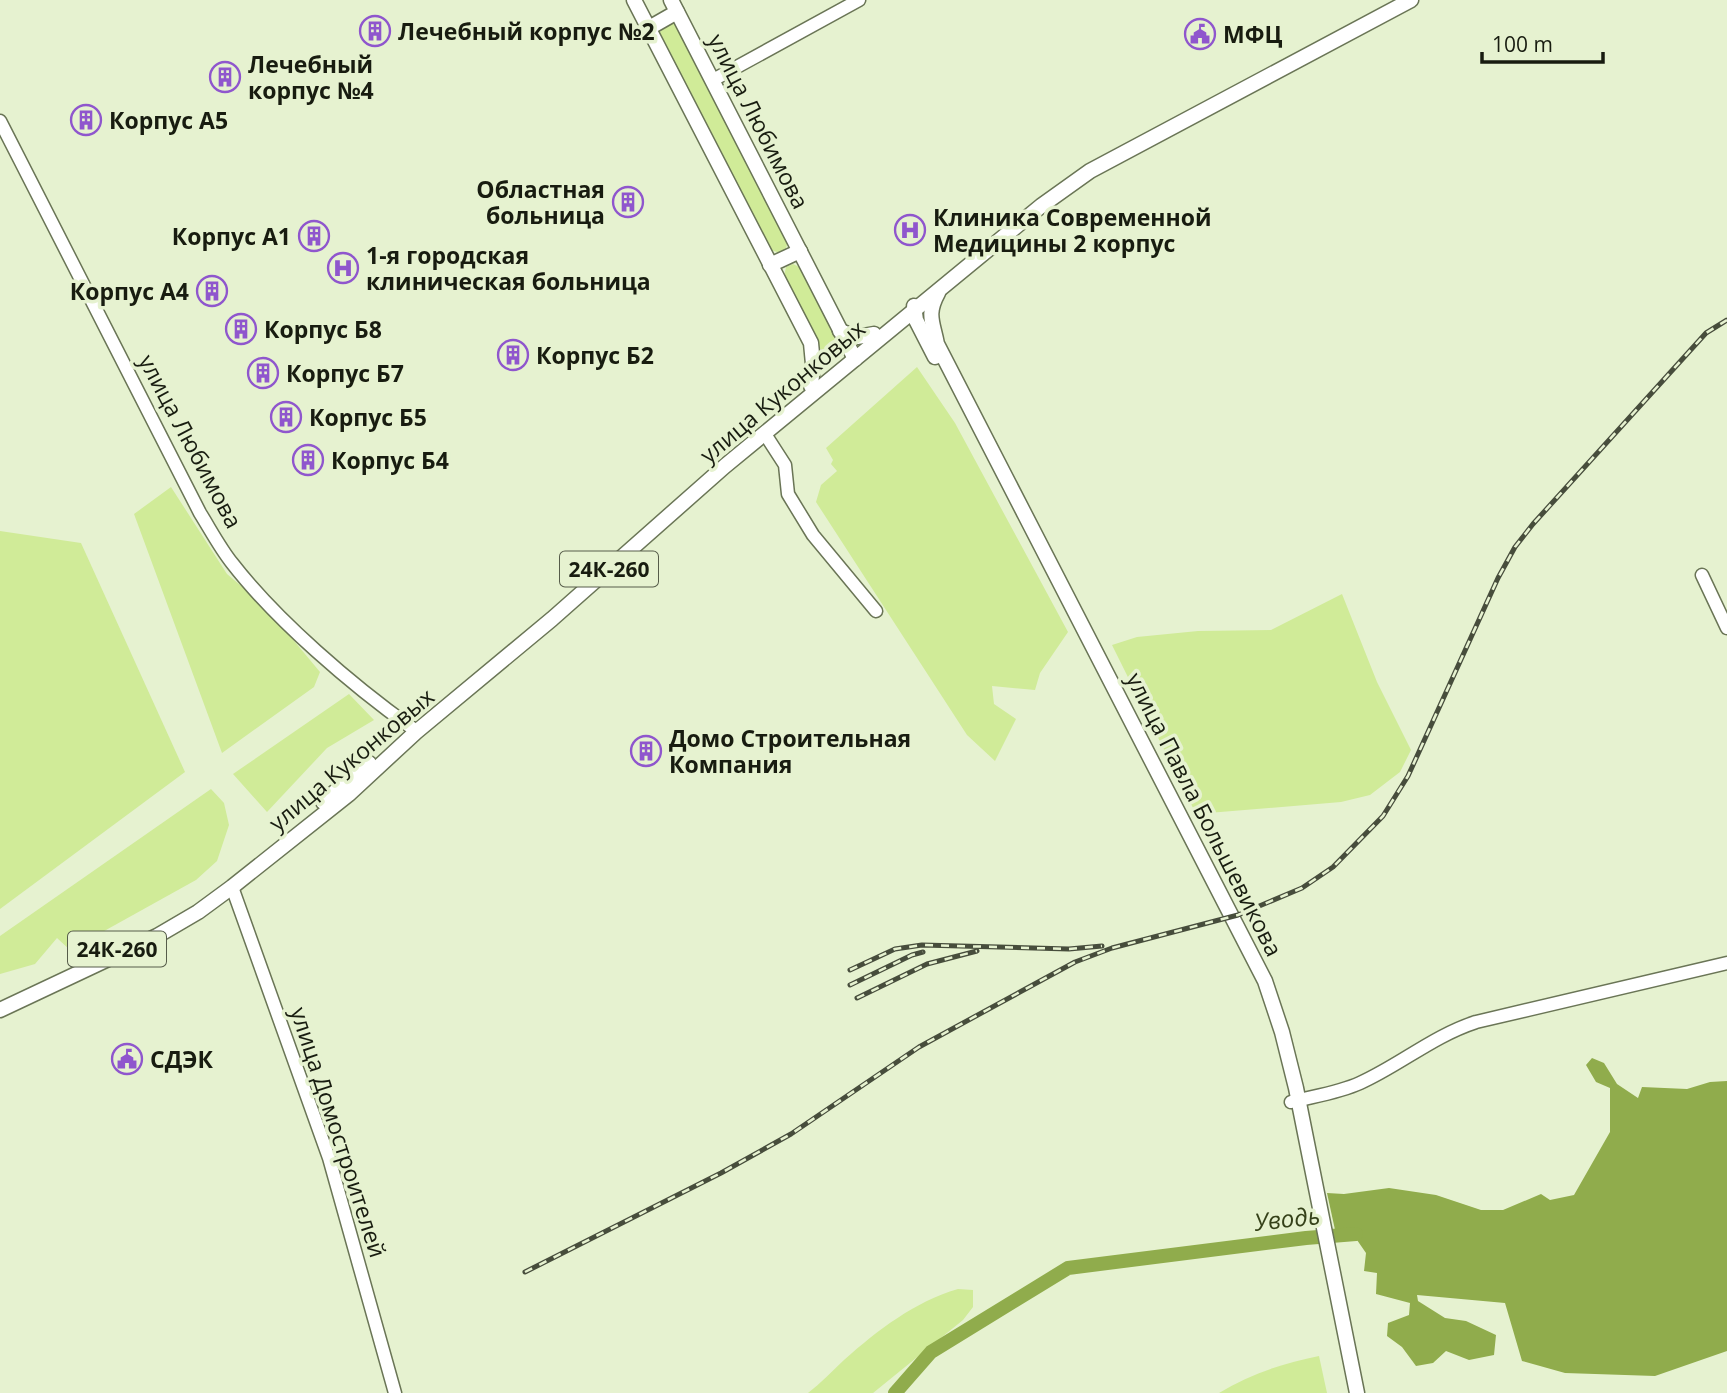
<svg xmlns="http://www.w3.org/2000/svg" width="1727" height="1393" viewBox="0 0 1727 1393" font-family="'Open Sans',sans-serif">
<rect width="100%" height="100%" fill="#e6f2d0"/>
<!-- green -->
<g fill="#d0eb98">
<path d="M673,22L678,26L788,242L785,251L780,253L771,250L660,33L661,27Z"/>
<path d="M793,264L801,268L837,338L840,349L832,357H827L818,346L784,277L786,267Z"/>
<path d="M917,367L955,423L1068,632L1040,673L1035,690L992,686L994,704L1016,719L995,761L967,735L816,502L821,485L837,471L831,464L833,460L826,448Z"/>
<path d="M171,487L227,574L265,606L320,672L314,687L222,753L134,514Z"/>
<path d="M0,531L81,543L185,772L0,909Z"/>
<path d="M1342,594L1377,682L1411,750L1400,772L1370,795L1341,802L1196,814L1112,645L1137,637L1198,631L1271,630Z"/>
<path d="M349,694L374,720L327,748L267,812L233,774Z"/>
<path d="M211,789L224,803L229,825L217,861L196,880L70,950L57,938L35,964L0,974V936Z"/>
<path d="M958,1289L973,1290V1307L963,1320L873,1393H808C821,1383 832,1371 844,1360C878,1330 914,1302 958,1289Z"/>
<path d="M1319,1356L1327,1393H1219C1250,1374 1284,1363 1319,1356Z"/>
</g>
<!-- water -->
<path fill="#90ac4c" d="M1592,1058L1604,1063L1617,1084L1638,1098L1642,1087L1687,1089L1710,1082L1727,1081V1351L1655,1376L1565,1373L1522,1361L1505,1303L1417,1295L1418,1301L1445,1318L1466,1321L1496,1335L1494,1355L1469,1360L1446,1351L1433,1363L1416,1366L1402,1347L1387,1336L1388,1323L1409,1315L1410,1303L1376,1294L1377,1273L1364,1271L1366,1253L1357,1240L1337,1239L1327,1193L1344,1194L1389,1188L1436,1195L1481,1210H1503L1541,1194L1550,1200L1574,1195L1610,1132V1088L1596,1082L1586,1065Z"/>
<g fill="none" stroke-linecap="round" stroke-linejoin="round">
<!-- river -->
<path stroke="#90ac4c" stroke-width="14" d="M895,1393L931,1352L1068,1268L1306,1238L1356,1234"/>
<!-- minor casing -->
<g stroke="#6a7556" stroke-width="15">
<g id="minor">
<path d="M713,80L859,0"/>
<path d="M0,121L200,513C210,529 220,548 232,563C277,621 352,685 412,728"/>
<path d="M765,434L785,465L788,494L813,535L876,611"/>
<path d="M1702,575L1727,628"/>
<path d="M232,887L329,1158L395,1393"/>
<path d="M1291,1102C1314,1096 1338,1093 1360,1083C1400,1065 1433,1036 1476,1022L1727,963"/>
</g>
</g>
<!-- major casing -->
<g stroke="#6a7556" stroke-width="17">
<g id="major">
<path d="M634,0L811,343L813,364L811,386"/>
<path d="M671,0L855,359"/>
<path d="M649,28L677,12"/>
<path d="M770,265L800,251"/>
<path d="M938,293C926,315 933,322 937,344L1265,981L1282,1032L1296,1088L1357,1393"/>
<path d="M914,306L916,320L935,357"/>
<path d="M840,331L857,337L874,334"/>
<path d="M323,802L369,763"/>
<path d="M0,1010L157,936L198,912L232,887L349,794L416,732L552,619L725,466L1041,206L1090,171L1411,0"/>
</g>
</g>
<!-- minor -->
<use href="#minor" stroke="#fff" stroke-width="12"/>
<!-- major -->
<use href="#major" stroke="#fff" stroke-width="14"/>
<!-- rail casing -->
<g stroke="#474d3c" stroke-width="5">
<g id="rail">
<path d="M850,970L895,949L922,945L1069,949L1102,946"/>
<path d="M850,985L912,955L923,952"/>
<path d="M857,998L927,964L977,951"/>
<path d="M525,1272L721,1173L791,1134L919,1047L1075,962L1112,948L1238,915L1302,888L1333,867L1383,816L1408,776L1498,578L1515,547L1533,524L1706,333L1727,320"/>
</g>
</g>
<!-- rail -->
<use href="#rail" stroke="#e6f2d0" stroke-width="2.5" stroke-dasharray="8" stroke-linecap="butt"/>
</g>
<!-- icons -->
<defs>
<g id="building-ring" transform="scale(1.575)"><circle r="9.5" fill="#e6f2d0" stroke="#8f56cd" stroke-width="1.5"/><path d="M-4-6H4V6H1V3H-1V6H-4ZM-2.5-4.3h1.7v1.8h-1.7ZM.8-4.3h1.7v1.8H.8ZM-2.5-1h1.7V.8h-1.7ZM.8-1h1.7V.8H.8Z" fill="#8f56cd"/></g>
<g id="civic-ring" transform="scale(1.575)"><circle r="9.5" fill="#e6f2d0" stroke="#8f56cd" stroke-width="1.5"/><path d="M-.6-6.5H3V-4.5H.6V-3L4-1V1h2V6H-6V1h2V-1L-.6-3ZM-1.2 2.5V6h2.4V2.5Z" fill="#8f56cd"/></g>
<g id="hospital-ring" transform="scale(1.575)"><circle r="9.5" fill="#e6f2d0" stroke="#8f56cd" stroke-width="1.5"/><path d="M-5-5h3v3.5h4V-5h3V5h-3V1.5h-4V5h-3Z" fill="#8f56cd"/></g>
</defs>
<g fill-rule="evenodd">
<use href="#building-ring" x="375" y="31"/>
<use href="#civic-ring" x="1200" y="34"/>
<use href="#building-ring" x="225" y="77"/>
<use href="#building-ring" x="86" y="120"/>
<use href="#building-ring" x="628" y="202"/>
<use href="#hospital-ring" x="910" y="230"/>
<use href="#building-ring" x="314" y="236"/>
<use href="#hospital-ring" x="343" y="268"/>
<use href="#building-ring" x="212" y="291"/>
<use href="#building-ring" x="241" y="329"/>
<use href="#building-ring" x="513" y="355"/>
<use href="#building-ring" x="263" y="373"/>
<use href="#building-ring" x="286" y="417"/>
<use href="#building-ring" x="308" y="460"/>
<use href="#building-ring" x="646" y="751"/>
<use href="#civic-ring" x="127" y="1059"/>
</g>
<g text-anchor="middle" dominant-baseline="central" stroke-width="7" stroke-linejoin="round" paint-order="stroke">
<!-- shield labels -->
<g fill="#e6f2d0" stroke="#565c4a" stroke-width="2">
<rect x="560" y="551.5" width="98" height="35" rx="5"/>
<rect x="68" y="931.5" width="98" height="35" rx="5"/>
</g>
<g font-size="21" font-weight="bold" fill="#181c10">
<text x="609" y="569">24К-260</text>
<text x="117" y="949">24К-260</text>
</g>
<!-- poi labels -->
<g font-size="23" font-weight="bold" fill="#181c10" stroke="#e6f2d0" text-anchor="start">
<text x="398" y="31">Лечебный корпус №2</text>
<text x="1223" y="34">МФЦ</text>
<text x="248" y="64">Лечебный<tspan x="248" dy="26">корпус №4</tspan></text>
<text x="109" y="120">Корпус А5</text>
<text x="605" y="189" text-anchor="end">Областная<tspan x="605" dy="26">больница</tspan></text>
<text x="933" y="217">Клиника Современной<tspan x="933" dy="26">Медицины 2 корпус</tspan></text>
<text x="291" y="236" text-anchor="end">Корпус А1</text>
<text x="366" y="255">1-я городская<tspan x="366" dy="26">клиническая больница</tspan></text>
<text x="189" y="291" text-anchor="end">Корпус А4</text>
<text x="264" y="329">Корпус Б8</text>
<text x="536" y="355">Корпус Б2</text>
<text x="286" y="373">Корпус Б7</text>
<text x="309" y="417">Корпус Б5</text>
<text x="331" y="460">Корпус Б4</text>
<text x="669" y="738">Домо Строительная<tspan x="669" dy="26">Компания</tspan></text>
<text x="150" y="1059">СДЭК</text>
</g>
<!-- street labels -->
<g font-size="23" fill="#181c10" stroke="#e6f2d0">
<text transform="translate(759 121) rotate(63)">улица Любимова</text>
<text transform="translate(782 391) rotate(-40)">улица Куконковых</text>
<text transform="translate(191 441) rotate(62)">улица Любимова</text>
<text transform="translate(351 759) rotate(-40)">улица Куконковых</text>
<text transform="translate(1205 814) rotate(63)">улица Павла Большевикова</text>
<text transform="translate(339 1132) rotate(72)">улица Домостроителей</text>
</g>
<!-- water labels -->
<g font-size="24" font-style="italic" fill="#354119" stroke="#e6f2d0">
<text transform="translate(1287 1218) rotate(-6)">Уводь</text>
</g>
</g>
<!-- scale -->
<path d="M1482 52v10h121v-10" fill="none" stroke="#181c10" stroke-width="3.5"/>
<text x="1492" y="52" font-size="21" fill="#181c10" stroke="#e6f2d0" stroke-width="5" paint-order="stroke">100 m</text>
</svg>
